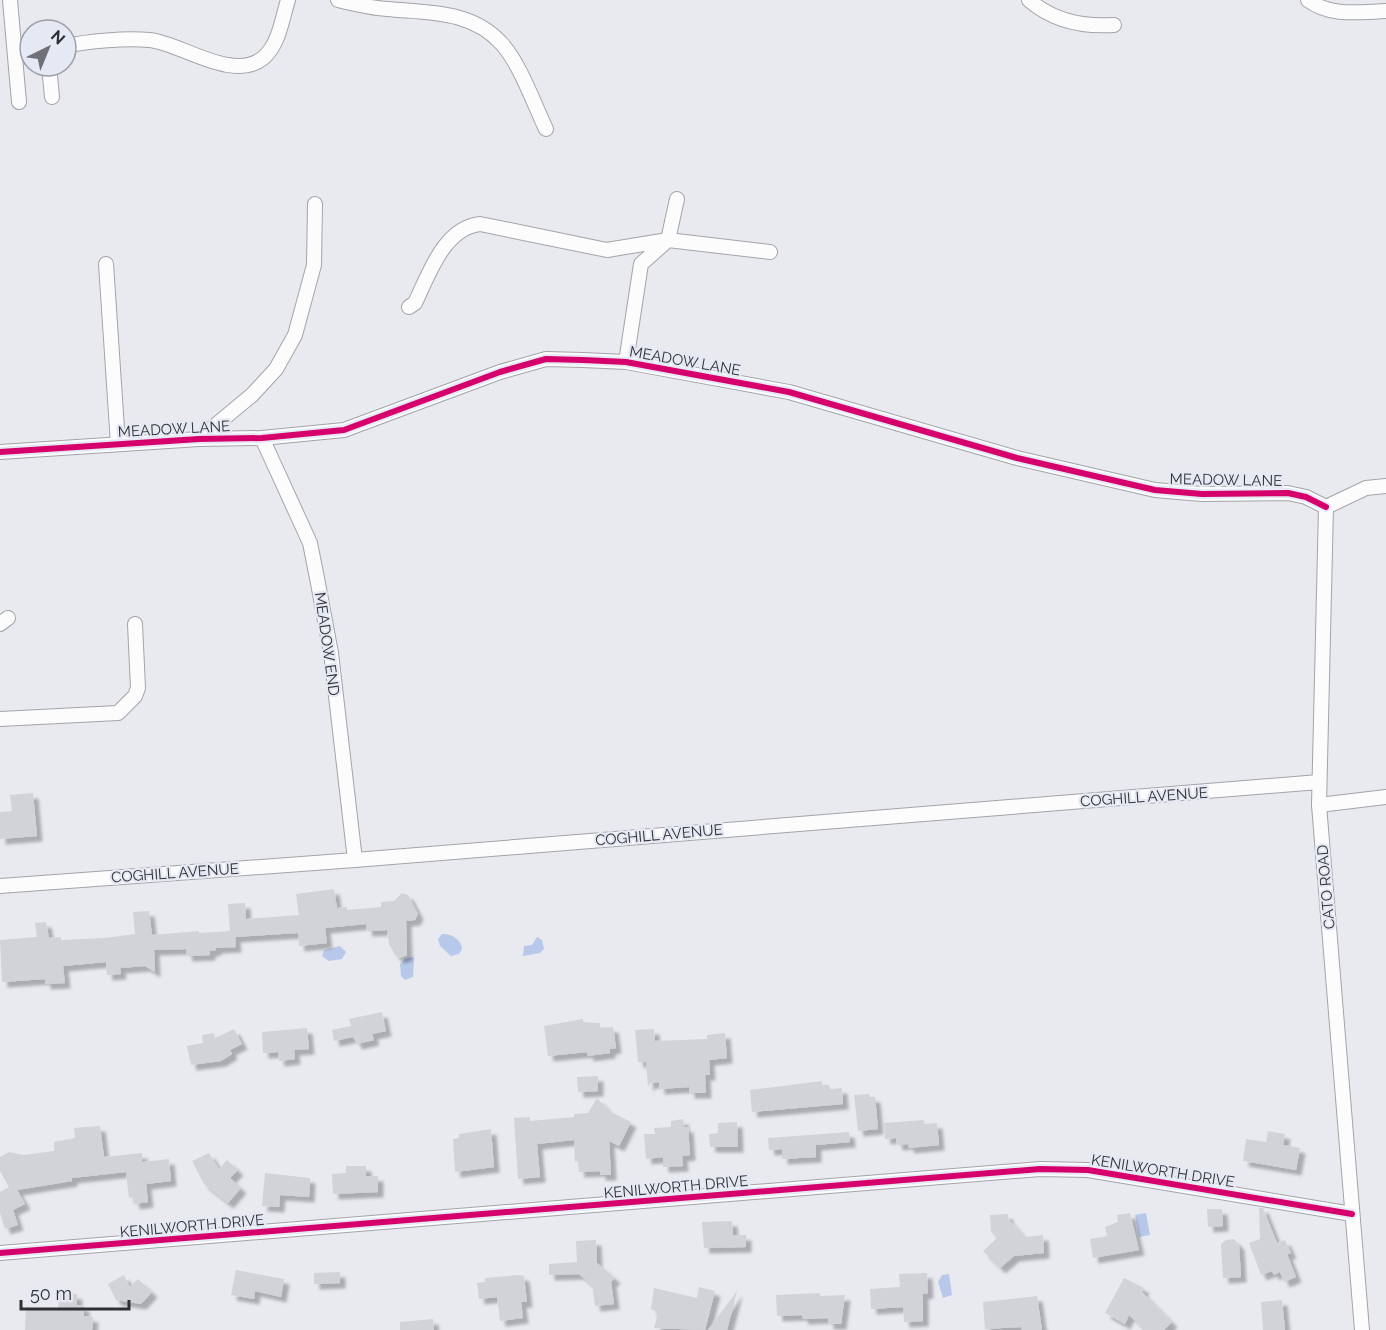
<svg xmlns="http://www.w3.org/2000/svg" width="1386" height="1330" viewBox="0 0 1386 1330" font-family="Raleway,sans-serif">
<defs>
<filter id="shadow"><feDropShadow dx="5.5" dy="5.5" stdDeviation="1.5" flood-color="#0004"/></filter>
</defs>
<rect width="100%" height="100%" fill="#e8eaf0"/>
<!-- water -->
<g fill="#b8c8ea">
<path d="M442,934C451,933 462,940 462,949L459,954L451,956L440,946L438,939Z"/>
<path d="M537,937L542,940L544,949L540,953L523,956L524,946L532,945Z"/>
<path d="M340,946L346,952L342,959L329,961L322,956L324,950Z"/>
<path d="M414,957L413,977L405,980L401,976L400,964L406,958Z"/>
<path d="M1146,1213L1150,1235L1139,1237L1135,1215Z"/>
<path d="M949,1274L952,1295L943,1298L938,1282L942,1275Z"/>
</g>
<!-- building -->
<g fill="#d2d3d7" filter="url(#shadow)">
<path d="M33,793L37,836L0,839V812L12,811L10,795Z"/>
<path d="M334,889L337,908L347,907V910L381,907V902L394,901L402,893L408,895L418,914L415,920L406,921L407,955L400,958L395,955L389,944L387,930L367,931L366,924L325,928L327,943L299,946L298,933L235,937L236,947L216,948V950L210,951V955L187,956L186,949L154,950L155,972L145,966L120,968L121,974L107,975L106,962L63,966L65,983L45,984V979L2,982L0,940L37,937L35,923L46,922L49,938L61,937V940L104,938L135,934L133,912L149,911L152,935L199,931V933L230,931L228,904L245,903L246,919L299,915L296,894Z"/>
<path d="M382,1012L386,1031L372,1034L374,1040L357,1044L353,1037L334,1041L332,1030L351,1026L349,1019Z"/>
<path d="M583,1019V1022L600,1023V1028L613,1027L616,1048L610,1049V1053L588,1056L587,1052L548,1056L544,1026Z"/>
<path d="M307,1028L309,1049L294,1050L295,1059L279,1061L278,1052L263,1053L262,1032Z"/>
<path d="M234,1029L242,1044L230,1050L232,1054L221,1061L191,1065L187,1046L203,1043L202,1035L214,1033L215,1038Z"/>
<path d="M654,1029L655,1041L707,1039V1035L725,1033L727,1058L709,1060L710,1075H705L706,1093H689V1087L659,1089V1082L650,1083L648,1087L646,1062H638L635,1030Z"/>
<path d="M598,1076V1091L578,1092L577,1077Z"/>
<path d="M822,1081V1085H829L830,1089L842,1088L843,1104L752,1112L750,1090Z"/>
<path d="M869,1094L870,1097H875L878,1129L858,1131L854,1095Z"/>
<path d="M597,1098L609,1111L631,1122L619,1146L609,1141L611,1175H600V1171L579,1172L578,1161L575,1162L574,1140L537,1144L540,1177L518,1179L514,1118L530,1117V1121L574,1117V1114L588,1113Z"/>
<path d="M683,1119L684,1127H688L690,1155L682,1156L683,1166L663,1167V1157L646,1159L644,1134H655L654,1128L671,1127V1121Z"/>
<path d="M924,1120V1124L937,1123L939,1145L909,1148L908,1144L897,1145L896,1138L885,1139L884,1123Z"/>
<path d="M737,1122L738,1147H710L709,1134L718,1133V1123Z"/>
<path d="M100,1126L104,1157L142,1153V1162L169,1159L171,1181L146,1184L148,1202L134,1204L133,1197L129,1198L126,1172L72,1178V1181L17,1190L25,1204L13,1210L18,1225L5,1229L0,1213V1192L9,1187L0,1171V1157L9,1152L24,1155L54,1151V1142L75,1138L74,1128Z"/>
<path d="M491,1129L494,1167L455,1172L453,1139L459,1138V1134Z"/>
<path d="M1268,1131L1285,1134L1283,1145L1300,1148L1296,1170L1243,1161L1246,1139L1266,1142Z"/>
<path d="M849,1132L850,1142L816,1145V1157L782,1159V1149L769,1150L768,1138Z"/>
<path d="M209,1153L219,1169L227,1160L238,1170L230,1178L241,1188L228,1203L204,1184L192,1161Z"/>
<path d="M346,1166H366V1176H378V1192L333,1194L332,1174L346,1173Z"/>
<path d="M265,1173L310,1178L309,1197L280,1195L279,1207L262,1206Z"/>
<path d="M1259,1208H1263L1277,1243L1285,1240L1291,1253L1287,1254L1296,1277L1284,1282L1280,1272L1274,1275L1272,1271L1261,1275L1249,1243L1260,1239Z"/>
<path d="M1207,1209H1222L1223,1226L1208,1227Z"/>
<path d="M1130,1213L1139,1250L1093,1258L1090,1239L1107,1236L1105,1227L1118,1222L1117,1215Z"/>
<path d="M1008,1214V1219L1025,1237L1043,1235L1044,1253L1014,1256L1000,1268L983,1251L997,1238L991,1232L990,1215Z"/>
<path d="M732,1221L733,1235H746V1247L704,1248L702,1222Z"/>
<path d="M1234,1239L1239,1245L1241,1277L1223,1278L1221,1244L1226,1240Z"/>
<path d="M596,1240L597,1263L615,1278L611,1282L614,1304L595,1306L592,1285L579,1274L549,1275V1264L577,1262L576,1241Z"/>
<path d="M236,1270L284,1279L281,1297L255,1291L254,1299L231,1295Z"/>
<path d="M340,1272V1283L314,1284V1273Z"/>
<path d="M927,1273L928,1293L923,1294V1321L904,1322L903,1307L871,1309L870,1289L900,1287L899,1274Z"/>
<path d="M124,1275L130,1287L138,1279L152,1292L141,1304L116,1300L108,1284Z"/>
<path d="M518,1275L524,1276L527,1302H521L523,1318L500,1321L497,1297L479,1299L477,1283L485,1282V1278Z"/>
<path d="M1124,1278L1144,1288L1142,1292L1172,1322L1164,1330H1145L1129,1315L1125,1324L1105,1313Z"/>
<path d="M699,1287L715,1291L705,1330L654,1328L658,1313L651,1309L654,1288L697,1298Z"/>
<path d="M737,1291L727,1330H708Z"/>
<path d="M59,1293L77,1294V1305L84,1306V1316L93,1317L92,1330H25L26,1307L58,1310Z"/>
<path d="M820,1293V1296L845,1295L841,1324H828V1318L803,1319L802,1315L777,1316L776,1295Z"/>
<path d="M1037,1296L1042,1330H1022L1021,1327L985,1329L983,1302Z"/>
<path d="M1282,1300L1285,1330H1263L1261,1302Z"/>
<path d="M433,1319L434,1330H400V1322Z"/>
</g>
<g fill="none" stroke-linecap="round" stroke-linejoin="round">
<!-- street casing -->
<g stroke="#a3a4a9" stroke-width="16">
<g id="street">
<path d="M10,0L19,102"/>
<path d="M338,0C354,4 371,8 387,9C428,13 472,10 502,44C520,64 534,104 546,129"/>
<path d="M1029,0C1053,21 1083,27 1114,25"/>
<path d="M1308,0C1331,17 1359,12 1386,11"/>
<path d="M66,46C88,41 126,38 149,40C179,42 233,83 263,58C279,45 282,19 288,0"/>
<path d="M49,66L52,97"/>
<path d="M106,264L118,444"/>
<path d="M409,307L415,303C429,274 444,228 480,224L607,250L668,240L770,252"/>
<path d="M626,362L641,264L668,240L677,199"/>
<path d="M262,438L310,543L317,578L331,653L355,860"/>
<path d="M199,439L252,395L276,369L295,335L314,265L315,204"/>
<path d="M0,452L199,439L262,438L344,430L500,372L546,359L583,360L626,362L789,392L1017,458L1155,490L1202,494L1288,493L1306,497L1326,507"/>
<path d="M0,624L8,618"/>
<path d="M0,719L118,713L135,696L138,688L135,624"/>
<path d="M1319,805L1386,797"/>
<path d="M0,886L355,860L1319,782"/>
<path d="M0,1253L1040,1169L1088,1170L1352,1214"/>
<path d="M1362,1330L1319,805L1326,507L1366,488L1386,486"/>
</g>
</g>
<!-- street -->
<use href="#street" stroke="#fcfcfd" stroke-width="14"/>
<!-- cycleway casing -->
<g stroke="#e5e9f4" stroke-width="10">
<g id="cycleway">
<path d="M0,452L199,439L262,438L344,430L500,372L546,359L583,360L626,362L789,392L1017,458L1155,490L1202,494L1288,493L1306,497L1326,507"/>
<path d="M0,1253L1040,1169L1088,1170L1352,1214"/>
</g>
</g>
<!-- cycleway -->
<use href="#cycleway" stroke="#d6006c" stroke-width="6"/>
</g>
<g text-anchor="middle" dominant-baseline="central" stroke-width="4.5" stroke-linejoin="round" paint-order="stroke">
<!-- street labels -->
<g font-size="15" fill="#2f3035" stroke="#e5e9f4">
<text transform="translate(685 361) rotate(10)">MEADOW LANE</text>
<text transform="translate(174 429) rotate(-3)">MEADOW LANE</text>
<text transform="translate(1226 480) rotate(1)">MEADOW LANE</text>
<text transform="translate(327 644) rotate(82)">MEADOW END</text>
<text transform="translate(1144 797) rotate(-4)">COGHILL AVENUE</text>
<text transform="translate(659 835) rotate(-5)">COGHILL AVENUE</text>
<text transform="translate(175 873) rotate(-4)">COGHILL AVENUE</text>
<text transform="translate(1326 887) rotate(-95)">CATO ROAD</text>
<text transform="translate(1163 1171) rotate(9)">KENILWORTH DRIVE</text>
<text transform="translate(676 1187) rotate(-5)">KENILWORTH DRIVE</text>
<text transform="translate(192 1226) rotate(-5)">KENILWORTH DRIVE</text>
</g>
</g>
<!-- north arrow -->
<g transform="translate(48 48) rotate(43)"><circle r="28" fill="#e5e9f4" stroke="#9c9fa8" stroke-width="1.5"/>
<path d="M0-4.5L10 22L0 15L-10 22Z" fill="#707176"/>
<text y="-9" font-size="16" font-weight="bold" text-anchor="middle" fill="#2f3035">N</text>
</g>
<!-- scale -->
<path d="M21 1300v9h108v-9" fill="none" stroke="#2f3035" stroke-width="3"/>
<text x="30" y="1300" font-size="18" fill="#2f3035" stroke="#e5e9f4" stroke-width="4.5" paint-order="stroke">50 m</text>
</svg>
